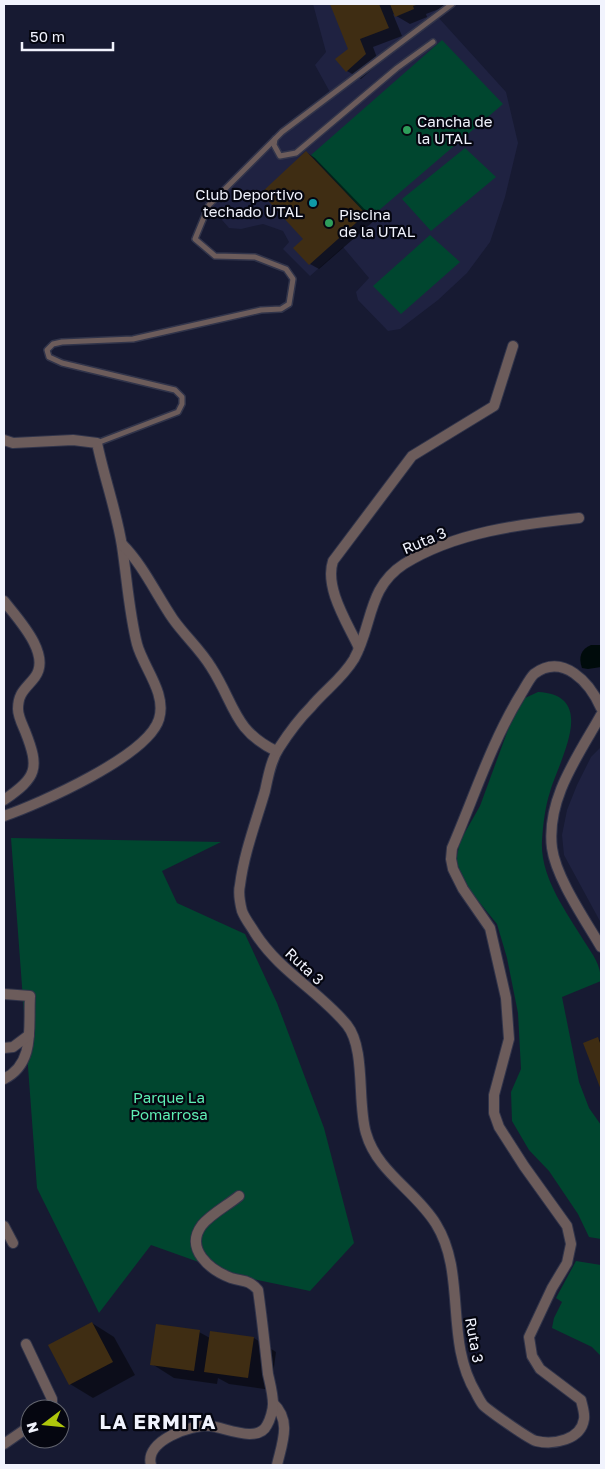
<svg xmlns="http://www.w3.org/2000/svg" width="605" height="1469" viewBox="0 0 605 1469" font-family="'Golos Text',sans-serif">
<rect width="100%" height="100%" fill="#171a32"/>
<!-- built -->
<g fill="#1f2241">
<path d="M313,4H452L437,16L506,92L518,143L505,197L490,242L467,273L438,300L400,329L388,331L358,300L356,292L369,278L343,247L310,276L283,249L289,242L283,231L263,224L241,229L229,228L209,205L261,153L331,94L315,65L326,52Z"/>
<path d="M601,747V923L564,855L562,835L567,810L577,785L591,757Z"/>
</g>
<!-- green -->
<g fill="#00462f">
<path d="M442,40L503,104L370,218L311,155Z"/>
<path d="M465,148L496,177L431,231L402,199Z"/>
<path d="M430,235L460,262L401,314L373,286Z"/>
<path d="M538,692C599,695 559,760 550,792C545,807 543,825 542,841C540,877 566,911 584,941C593,955 601,965 601,981L562,997L579,1082L589,1108L601,1125V1239L589,1237L578,1214L549,1171L529,1150L512,1121L511,1092L521,1069L518,1013L507,958L497,924L466,886L456,861L460,841L480,806L513,716L525,698Z"/>
<path d="M11,838L221,842L162,871L177,903L245,934L277,1003L324,1128L354,1243L310,1291L238,1276L151,1245L99,1313L37,1188Z"/>
<path d="M576,1261L601,1265V1356L592,1347L552,1328L554,1318L562,1302L556,1298Z"/>
</g>
<!-- water -->
<path fill="#000b0b" d="M591,645H601V667L588,669L582,668C578,657 581,649 591,645Z"/>
<!-- shadow -->
<g fill="#0007">
<path d="M331,4H452L426,14L427,17L410,24L393,14L402,36L373,47L379,63L361,79L347,71L337,59L349,50Z"/>
<path d="M306,152L315,158L375,220L319,269L310,264L304,240Z"/>
<path d="M598,1039L601,1041V1087L585,1044Z"/>
<path d="M92,1323L114,1337L135,1375L93,1398L70,1384Z"/>
<path d="M199,1332L210,1338H254L276,1352L271,1390L229,1384L218,1378L217,1384L174,1378L152,1364Z"/>
</g>
<!-- building -->
<g fill="#3f2d13">
<path d="M330,4H379L389,28L360,39L366,54L346,72L335,59L348,49Z"/>
<path d="M390,4H419L413,6L414,9L395,17Z"/>
<path d="M306,151L366,214L309,265L293,248L303,239L261,193Z"/>
<path d="M598,1037L601,1046V1090L583,1043Z"/>
<path d="M92,1322L113,1362L69,1385L48,1345Z"/>
<path d="M156,1324L200,1330L194,1371L150,1365Z"/>
<path d="M210,1331L254,1337L248,1378L204,1372Z"/>
</g>
<g fill="none" stroke-linecap="round" stroke-linejoin="round">
<!-- lane casing -->
<g stroke="#31344a" stroke-width="8">
<g id="lane">
<path d="M275,139L274,145L280,156L296,153L397,68L433,42"/>
<path d="M97,443L178,412L182,404V397L175,390L62,363L49,357L47,350L53,344L62,342L133,339L261,310L281,309L289,304L293,279L286,269L255,257L215,256L195,239L209,205L282,132L452,4"/>
</g>
</g>
<!-- street casing -->
<g stroke="#31344a" stroke-width="12">
<g id="street">
<path d="M4,440L13,443L73,440L97,443C104,477 117,513 122,546C127,579 129,612 137,644C143,667 167,693 159,719C148,756 39,804 4,816"/>
<path d="M579,518C521,524 455,532 404,564C367,588 373,625 354,659C342,679 325,690 311,707C299,719 288,734 279,748C271,760 268,777 265,791C256,822 244,853 240,885C238,893 240,903 242,911C245,919 251,926 255,933C280,972 319,991 347,1025C366,1049 357,1103 366,1133C377,1172 416,1191 436,1224C467,1274 444,1340 476,1393C478,1397 480,1401 483,1405C489,1411 529,1439 536,1441C554,1445 581,1440 584,1419C585,1413 582,1405 581,1400L540,1369L532,1356L529,1337L552,1288L567,1263L571,1244L567,1226L524,1166L499,1127L494,1113V1095L509,1039L506,998L490,928L463,889L453,869L451,859L452,848C474,797 492,741 521,694C525,688 529,679 534,674C563,652 590,683 601,708"/>
<path d="M122,544C143,565 156,594 173,619C185,636 200,649 211,667C235,704 233,730 276,751"/>
<path d="M4,601C17,618 52,654 35,677C26,689 18,692 18,709C18,716 22,724 25,731C40,769 37,777 4,800"/>
<path d="M359,648C348,624 324,588 333,561L412,456L494,406L513,346"/>
<path d="M601,715C578,756 546,799 552,848C556,878 586,921 601,947"/>
<path d="M4,994L30,996C28,1026 36,1063 4,1079"/>
<path d="M4,1048L13,1047L29,1035"/>
<path d="M4,1226L13,1243"/>
<path d="M26,1344L52,1399V1409"/>
<path d="M273,1403C292,1421 282,1443 277,1465"/>
<path d="M4,1444L30,1426"/>
<path d="M151,1465C144,1441 191,1424 210,1426C224,1427 258,1444 267,1425C270,1420 273,1410 273,1404C273,1394 270,1383 268,1374C265,1346 262,1318 258,1290C248,1279 244,1282 231,1278C210,1270 184,1249 202,1225C211,1214 228,1205 239,1196"/>
</g>
</g>
<!-- lane -->
<use href="#lane" stroke="#6c5c5b" stroke-width="5"/>
<!-- street -->
<use href="#street" stroke="#6c5c5b" stroke-width="10"/>
</g>
<!-- markers -->
<g fill="#2e9e5b" stroke="#050610" stroke-width="2">
<circle cx="407" cy="130" r="5"/>
<circle cx="329" cy="223" r="5"/>
</g>
<circle fill="#0f9aa8" stroke="#050610" stroke-width="2" cx="313" cy="203" r="5"/>
<g text-anchor="middle" dominant-baseline="central" stroke-width="4.5" stroke-linejoin="round" paint-order="stroke">
<!-- poi labels -->
<g font-size="15" fill="#f1f3fd" stroke="#050610" text-anchor="start">
<text x="417" y="121">Cancha de<tspan x="417" dy="17">la UTAL</tspan></text>
<text x="303" y="194" text-anchor="end">Club Deportivo<tspan x="303" dy="17">techado UTAL</tspan></text>
<text x="339" y="214">Piscina<tspan x="339" dy="17">de la UTAL</tspan></text>
</g>
<!-- street labels -->
<g font-size="15" fill="#f1f3fd" stroke="#050610">
<text transform="translate(424 540) rotate(-23)">Ruta 3</text>
<text transform="translate(305 966) rotate(43)">Ruta 3</text>
<text transform="translate(475 1340) rotate(80)">Ruta 3</text>
</g>
<!-- park labels -->
<g font-size="15" fill="#5eefb4" stroke="#050610">
<text x="169" y="1097">Parque La<tspan x="169" dy="17">Pomarrosa</tspan></text>
</g>
<!-- district labels -->
<g font-size="20" font-weight="bold" letter-spacing="1" fill="#f1f3fd" stroke="#050610">
<text x="158" y="1421">LA ERMITA</text>
</g>
</g>
<!-- border -->
<rect width="605" height="1469" fill="none" stroke="#f1f3fd" stroke-width="10"/>
<!-- north arrow -->
<g transform="translate(45 1424) rotate(254)"><circle r="24" fill="#050610" stroke="#63656f"/>
<path d="M0-4L9 19L0 12L-9 19Z" fill="#aec60c"/>
<text y="-8" font-size="14" font-weight="bold" text-anchor="middle" fill="#f1f3fd">N</text>
</g>
<!-- scale -->
<path d="M22 42v8h91v-8" fill="none" stroke="#f1f3fd" stroke-width="2.5"/>
<text x="30" y="42" font-size="15" fill="#f1f3fd" stroke="#050610" stroke-width="4" paint-order="stroke">50 m</text>
</svg>
